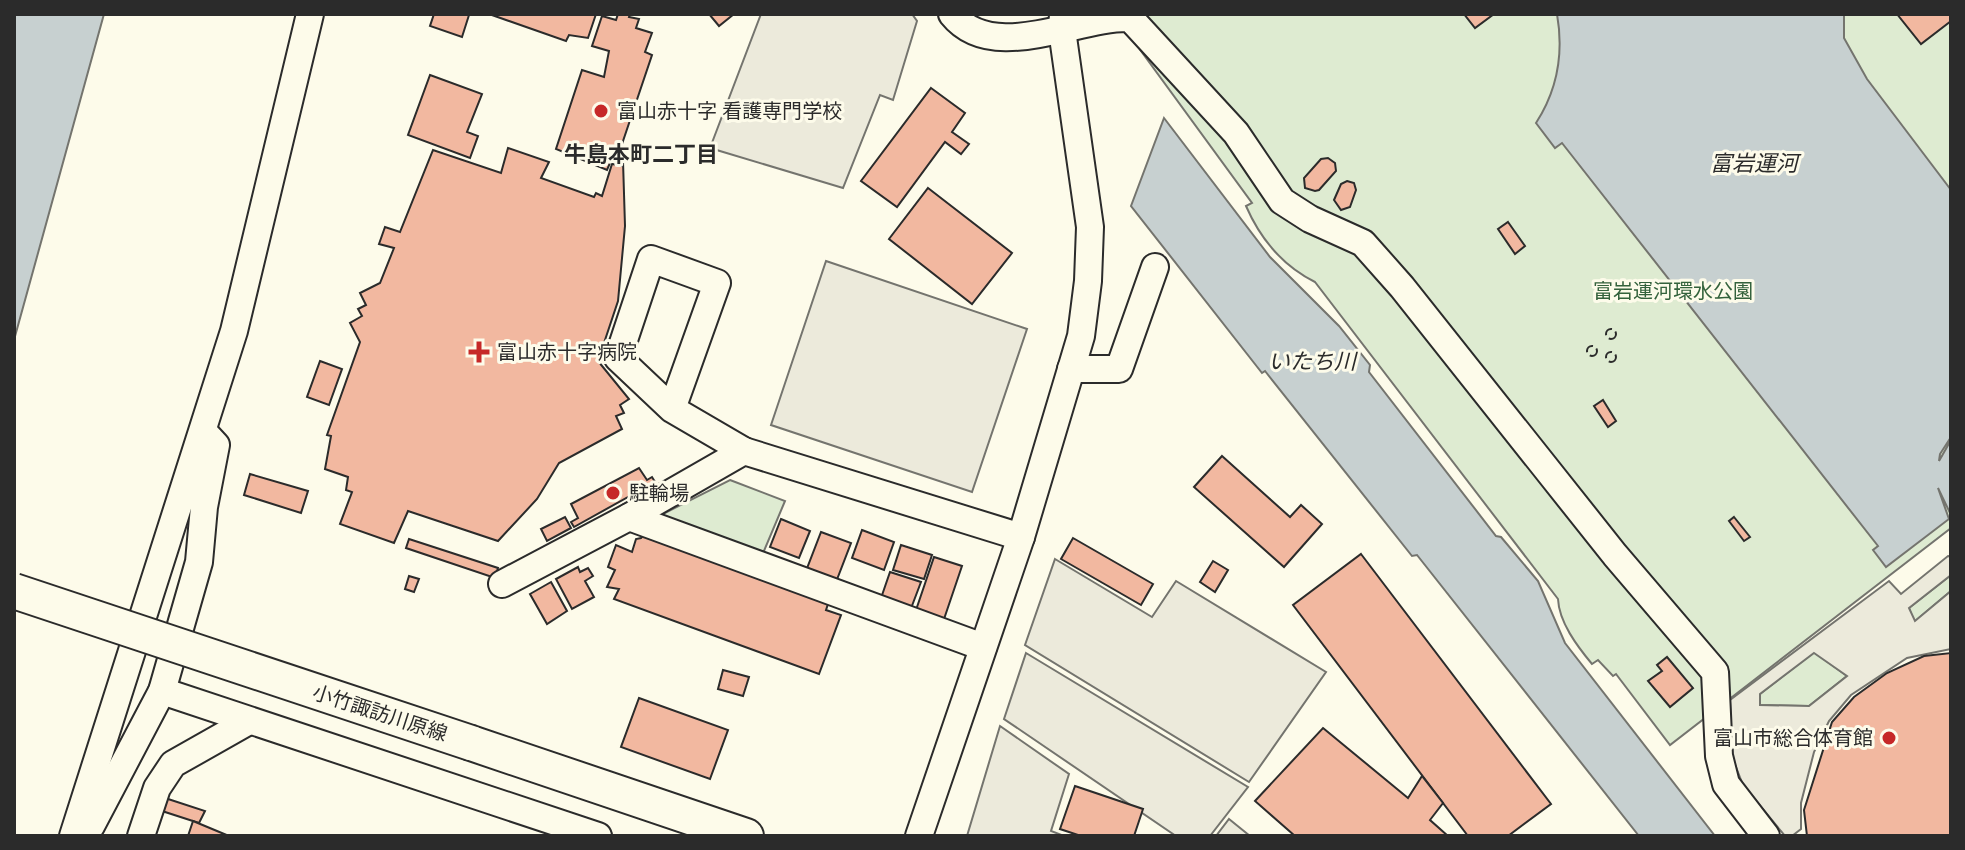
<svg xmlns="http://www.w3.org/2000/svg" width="1965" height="850" viewBox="0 0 1965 850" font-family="Montserrat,'Noto Sans JP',sans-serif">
<rect width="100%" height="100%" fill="#fdfbea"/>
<!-- green -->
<g fill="#deebd1" stroke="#74746e" stroke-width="2">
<path d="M1114,14H1951V528L1670,745L1616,674L1613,676L1598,660L1592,664C1577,646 1559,622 1558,599L1315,282C1283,266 1260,238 1246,206L1252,203Z"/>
<path d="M730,480L785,501L761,558L653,519Z"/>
<path d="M1951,575V591L1914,622L1909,608Z"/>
<path d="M1814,652L1847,676L1809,706L1759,705L1760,694Z"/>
</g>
<!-- parking -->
<g fill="#eceadb" stroke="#74746e" stroke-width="2" fill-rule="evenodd">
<path d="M761,14H912L917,21L893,100L880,95L843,188L710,148Z"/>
<path d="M826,261L1027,329L972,492L771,425Z"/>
<path d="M1948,556L1951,557V575L1909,608L1915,621L1951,591V649L1907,658L1851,695L1829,721L1814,752L1801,803V829L1792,836H1785L1743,785L1732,757L1730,700L1889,581L1901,594ZM1814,653L1847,676L1809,706L1760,705V694Z"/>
<path d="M1055,559L1152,617L1176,581L1326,672L1249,782L1025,645Z"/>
<path d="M1026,653L1248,787L1210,836H1176L1004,719Z"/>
<path d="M1000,726L1069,774L1051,831L1064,836H967Z"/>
<path d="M1229,819L1250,836H1216Z"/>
</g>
<!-- water -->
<g fill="#c7d0d0" stroke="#74746e" stroke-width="2">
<path d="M14,14H104L14,340Z"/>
<path d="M1557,14H1844V38L1867,79L1951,190V437L1940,454L1939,461L1951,440V515L1938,488L1949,519L1886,567L1873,550L1878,546L1562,143L1555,148L1536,123C1558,89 1564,54 1557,14Z"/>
<path d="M1164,118L1270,257L1339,326L1370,365L1369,372L1496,536L1501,537L1538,581L1565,643L1715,836H1639L1417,555L1412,556L1265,371L1262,373L1131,206Z"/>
</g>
<!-- building -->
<g fill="#f2b8a0" stroke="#2b2b2b" stroke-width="2">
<path d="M434,14L469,15L462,37L430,26Z"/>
<path d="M489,14H596L588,38L569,35L566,41Z"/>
<path d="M618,14H630L629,17L639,19L636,28L652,33L645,52L652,55L622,144H618L607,170L556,149L582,70L604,77L609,51L592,46L602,16L616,20Z"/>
<path d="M709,14H734L719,26Z"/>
<path d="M1464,14H1494L1475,28Z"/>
<path d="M1897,14H1951V21L1921,44Z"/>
<path d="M430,75L482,94L467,132L478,136L470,158L408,135Z"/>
<path d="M931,88L965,113L952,132L969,144L961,154L945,142L897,207L861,181Z"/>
<path d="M508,148L549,162L541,178L594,197L596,193L602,196L612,164L622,166L623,161L625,226L618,301L598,361L629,399L620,405L624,413L616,416L622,429L559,463L537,499L498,541L408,511L394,543L340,524L352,492L346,490L348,477L325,469L331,436L327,435L360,342L350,323L362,316L358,309L366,305L360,293L380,283L394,248L379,244L385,227L400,232L433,150L501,173Z"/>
<path d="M1328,158L1335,163L1336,171L1319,190L1315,191L1305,188L1304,178L1321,159Z"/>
<path d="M1347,181L1354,183L1356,190L1350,207L1341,210L1334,200L1341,184Z"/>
<path d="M928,188L1012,253L972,304L889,239Z"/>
<path d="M1508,222L1525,246L1515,254L1498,229Z"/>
<path d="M320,361L342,369L329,405L307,397Z"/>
<path d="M1603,400L1616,421L1608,427L1594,406Z"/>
<path d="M1222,456L1290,517L1301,505L1322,524L1284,567L1194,487Z"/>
<path d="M639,468L647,480L652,477L655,482L574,527L571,522L578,518L571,504Z"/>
<path d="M250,474L308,491L301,513L244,495Z"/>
<path d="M565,517L571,528L547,541L541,529Z"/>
<path d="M1734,517L1750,537L1744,541L1729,521Z"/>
<path d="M781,519L810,531L799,558L770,547Z"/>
<path d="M862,530L894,542L884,570L852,558Z"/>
<path d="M821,532L851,543L836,582L806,571Z"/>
<path d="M645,533L829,601L826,610L841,615L819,674L614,599L619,589L607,587L615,570L608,567L616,545L632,552L636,539L641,538Z"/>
<path d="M1073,538L1153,584L1141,605L1061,559Z"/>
<path d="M409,539L498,568L495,578L406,548Z"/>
<path d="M901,545L932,555L924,579L893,570Z"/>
<path d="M1361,554L1551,804L1508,836H1468L1293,605Z"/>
<path d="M934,557L962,566L943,622L915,613Z"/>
<path d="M1213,561L1228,570L1215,592L1200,582Z"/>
<path d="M578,567L580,572L588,568L593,576L585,581L594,597L572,609L556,579Z"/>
<path d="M890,572L921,582L910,611L880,601Z"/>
<path d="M409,576L419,579L414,592L405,589Z"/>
<path d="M551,582L567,611L547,624L530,594Z"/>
<path d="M1951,653V836H1807L1804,810L1832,722L1854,697L1887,673L1924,656Z"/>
<path d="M1667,657L1693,688L1670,707L1648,681L1662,671L1657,665Z"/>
<path d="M723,670L749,677L743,696L718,689Z"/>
<path d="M639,698L728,730L710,779L621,747Z"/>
<path d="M1323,728L1408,798L1422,776L1443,803L1430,820L1448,836H1295L1255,801Z"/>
<path d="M1075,786L1143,809L1134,836H1081L1060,829Z"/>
<path d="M165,798L205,811L199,823L162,811Z"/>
<path d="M193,821L229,836H188Z"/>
</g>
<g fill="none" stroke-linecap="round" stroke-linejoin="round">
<!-- minor casing -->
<g stroke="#2b2b2b" stroke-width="30">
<g id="minor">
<path d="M952,14C993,65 1078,16 1130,18L1236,133L1282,201L1310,219L1363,243L1402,287L1615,555L1715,672L1719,756L1726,784L1766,836"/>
<path d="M1071,369H1119L1155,267"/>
<path d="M672,409L717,283L651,259L618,358L672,409L744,451"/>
<path d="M629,517L983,647"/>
<path d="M502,584L629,517L744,451L1021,537"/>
<path d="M162,691L598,836"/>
<path d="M91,826L162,691L199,562L204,507L216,445L203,431"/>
<path d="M73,836L234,331L310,14"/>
<path d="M141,836L157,788L173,764L249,721"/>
<path d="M919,836L1021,537L1081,336L1088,281L1090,227L1062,30L1063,14"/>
</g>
</g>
<!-- major casing -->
<g stroke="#2b2b2b" stroke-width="38">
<path id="major" d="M471,743L746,836"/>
</g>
<!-- minor -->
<use href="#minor" stroke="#fdfbea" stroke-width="26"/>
<!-- major -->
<use href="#major" stroke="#fdfbea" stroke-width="34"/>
<!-- major-bridge casing -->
<g stroke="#2b2b2b" stroke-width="38" stroke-linecap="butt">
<path id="major-bridge" d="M14,591L471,743"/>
</g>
<!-- major-bridge -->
<use href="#major-bridge" stroke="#fdfbea" stroke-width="34"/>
<!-- fence -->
<g stroke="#2b2b2b" stroke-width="2" stroke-dasharray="10 4" stroke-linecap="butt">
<circle cx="1611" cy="334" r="5"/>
<circle cx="1592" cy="351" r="5"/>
<circle cx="1611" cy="357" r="5"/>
</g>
</g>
<!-- markers -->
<g fill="#c62828" stroke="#fdfbea" stroke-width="3">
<circle cx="601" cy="111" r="8"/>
<path d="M475 340h8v8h8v8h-8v8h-8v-8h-8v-8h8z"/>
<circle cx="613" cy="493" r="8"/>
<circle cx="1889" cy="738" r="8"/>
</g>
<g text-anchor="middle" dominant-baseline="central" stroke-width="6" stroke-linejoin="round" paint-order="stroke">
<!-- poi labels -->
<g font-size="20" fill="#2b2b2b" stroke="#fdfbea" text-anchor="start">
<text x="617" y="111">富山赤十字 看護専門学校</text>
<text x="497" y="352">富山赤十字病院</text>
<text x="629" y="493">駐輪場</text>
<text x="1873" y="738" text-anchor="end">富山市総合体育館</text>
</g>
<!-- park labels -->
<g font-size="20" fill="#34623c" stroke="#fdfbea">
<text x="1673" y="291">富岩運河環水公園</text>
</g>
<!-- street labels -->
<g font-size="20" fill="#2b2b2b" stroke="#fdfbea">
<text transform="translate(380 713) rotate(18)">小竹諏訪川原線</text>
</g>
<!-- neighbourhood labels -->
<g font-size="22" font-weight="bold" fill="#2b2b2b" stroke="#fdfbea">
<text x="641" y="154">牛島本町二丁目</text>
</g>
<!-- water labels -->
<g font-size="22" font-style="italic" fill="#2b2b2b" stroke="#fdfbea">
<text x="1754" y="163">富岩運河</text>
<text x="1312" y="361">いたち川</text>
</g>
</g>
<!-- border -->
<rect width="1965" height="850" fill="none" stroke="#2b2b2b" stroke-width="32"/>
</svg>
